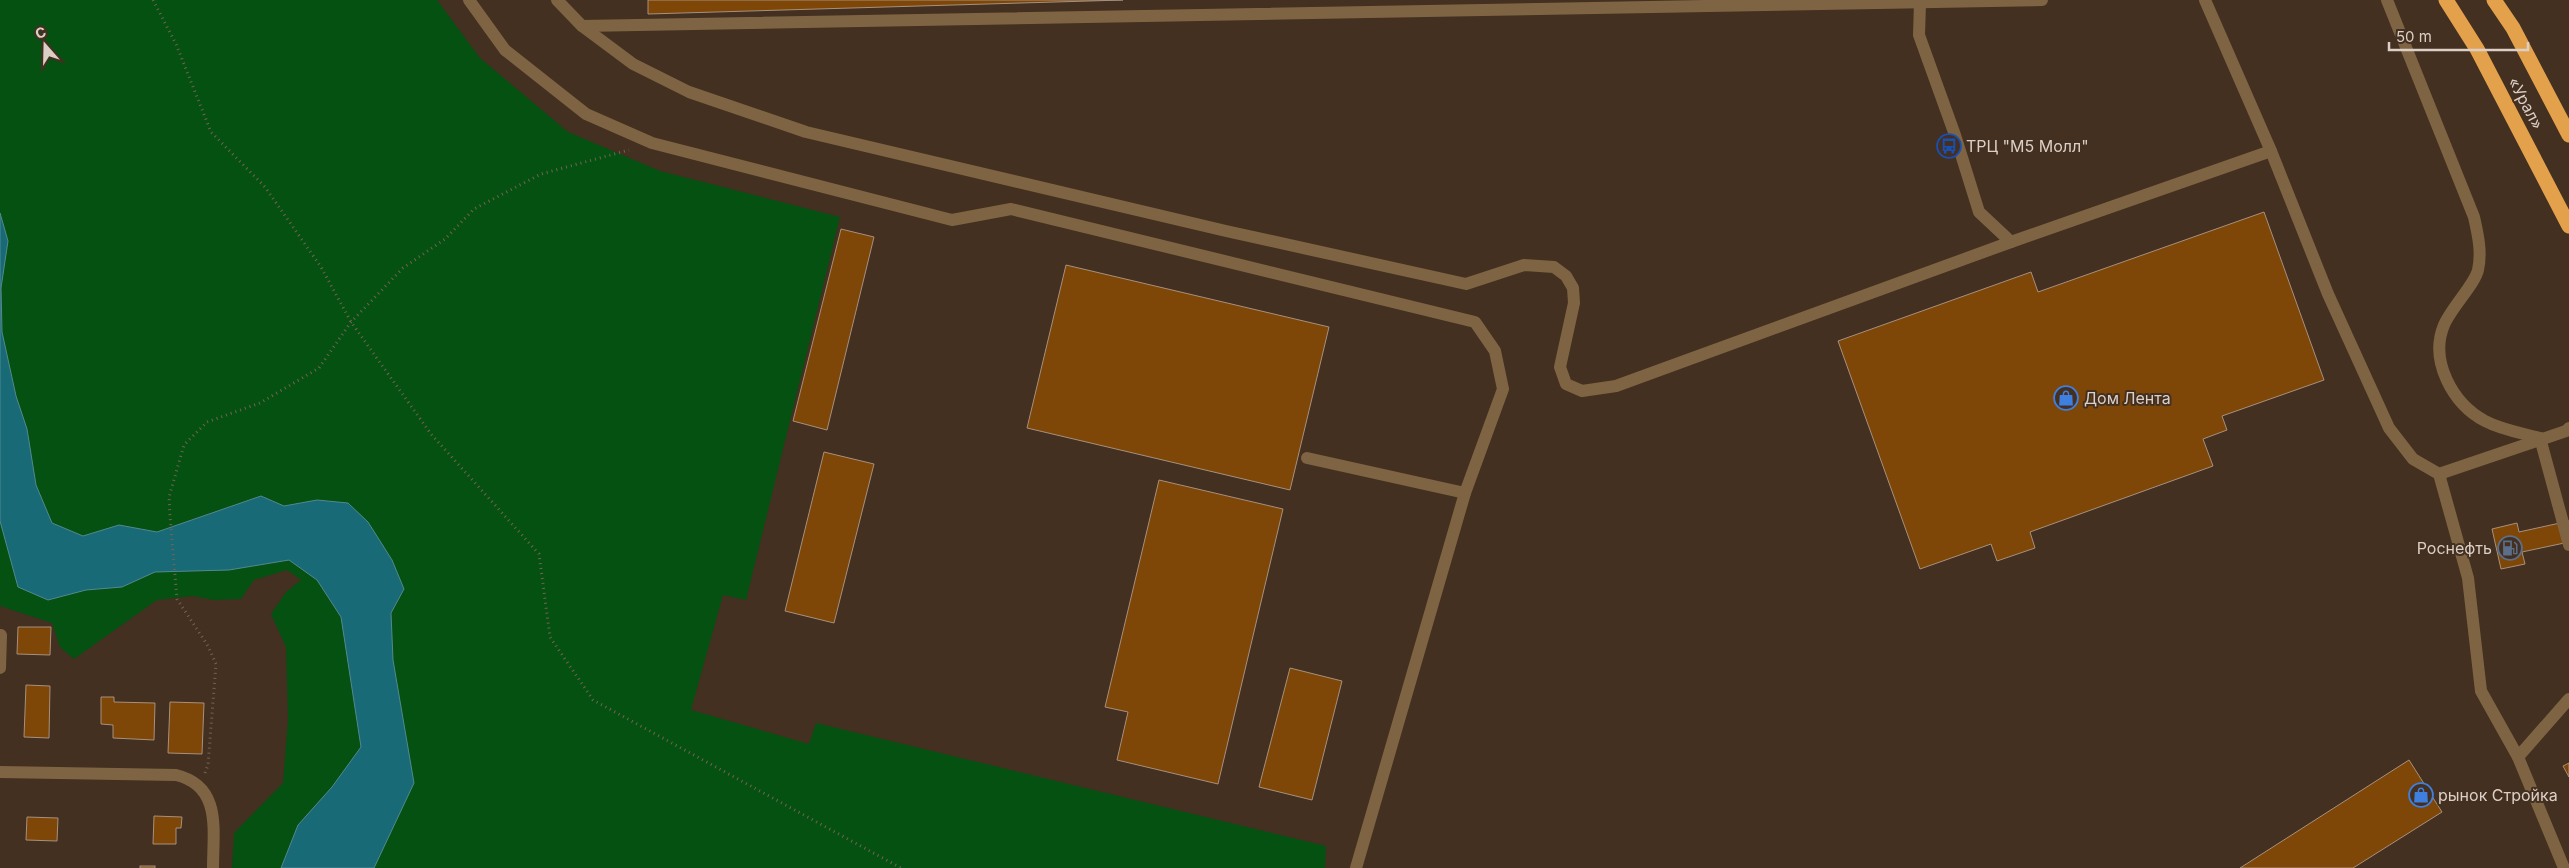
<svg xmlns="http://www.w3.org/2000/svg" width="2569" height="868" viewBox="0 0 2569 868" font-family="Inter,sans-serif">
<rect width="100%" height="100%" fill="#433020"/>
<!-- green -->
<g fill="#045111">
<path d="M0,0H437L480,58L568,132L660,171L840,217L746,600L723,595L691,710L809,744L816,723L1326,846L1325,868H374L414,783L393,660L391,613L404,589L317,500L284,506L261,496L157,532L119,525L83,536L52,523L36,485L27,429L16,396L2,332L1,288L8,241L0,213Z"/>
<path d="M0,521L18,586L48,600L86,590L122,587L155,572L229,570L289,560L317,580L341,617L361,747L332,787L298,825L281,868H232L234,833L283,783L288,719L286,647L271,614L286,592L301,580L287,570L254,580L241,599L214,600L192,596L157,600L74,659L60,647L52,623L0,606Z"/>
</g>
<!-- water -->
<path fill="#186a77" stroke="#53888f" d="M0,213L8,241L1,288L2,332L16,396L27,429L36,485L52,523L83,536L119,525L157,532L261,496L284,506L317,500L348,503L368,522L392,560L404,589L391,613L393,660L414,783L374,868H281L298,825L332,787L361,747L341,617L317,580L289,560L229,570L155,572L122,587L86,590L48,600L18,587L0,521Z"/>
<!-- building -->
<g fill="#7f4707" stroke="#a7907e">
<path d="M648,0H1123L648,14Z"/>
<path d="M2264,212L2324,380L2222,416L2227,430L2203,439L2213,466L2030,532L2035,548L1997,561L1991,544L1920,569L1838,341L2031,272L2038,292Z"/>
<path d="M841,229L874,237L827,430L793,421Z"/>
<path d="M1066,265L1329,327L1290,490L1027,428Z"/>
<path d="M824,452L874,464L834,623L785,611Z"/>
<path d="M1159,480L1283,509L1218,784L1117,760L1128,712L1105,707Z"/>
<path d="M2569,521V542L2522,552L2525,564L2501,569L2492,529L2517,523L2519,532Z"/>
<path d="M18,627H51L50,655L17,654Z"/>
<path d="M1290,668L1342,681L1312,800L1259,787Z"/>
<path d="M26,685L50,686L49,738L24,737Z"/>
<path d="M101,697H114V702L155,703L154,740L113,738V725L101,724Z"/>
<path d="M170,702L204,703L202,754L168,753Z"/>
<path d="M2409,760L2442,812L2353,868H2240Z"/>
<path d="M2569,763V777L2563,766Z"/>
<path d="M154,816L182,817L181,828H176V844H153Z"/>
<path d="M27,817L58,818L57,841L26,840Z"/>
<rect x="140" y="866" width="15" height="2"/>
</g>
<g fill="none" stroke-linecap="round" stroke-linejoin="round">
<!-- path -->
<g stroke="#746355" stroke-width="3" stroke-dasharray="1 4" stroke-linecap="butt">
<path d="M153,0L176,44L211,132L265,187L321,267L351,322L431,434L539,554L550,637L593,700L901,868"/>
<path d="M205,773L208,765L216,664L208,646L177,599L170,516L169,497L184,445L207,422L260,403L319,368L351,322L403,268L445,239L474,209L541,174L629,150"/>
</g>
<!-- minor -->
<g stroke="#7f6444" stroke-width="12">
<path d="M469,0L505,50L586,114L652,143L952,220L1011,209L1475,322L1495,351L1503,389L1465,493L1356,868"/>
<path d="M557,0L582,26L633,64L689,92L806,132L1226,231L1466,284L1524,265L1554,267L1566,276L1573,288L1574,303L1560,367L1566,384L1582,391L1616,386L2011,242L2271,151"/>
<path d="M2205,0L2271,151L2328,294L2389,428L2413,459L2439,474L2468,578L2481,691L2518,757L2564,868"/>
<path d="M2387,0L2474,217C2478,235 2482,252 2478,270C2475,284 2451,308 2444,325C2429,361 2453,404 2485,421C2502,430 2522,433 2540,438"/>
<path d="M1920,3L1919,35L1955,135L1979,212L2011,242"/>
<path d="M582,26L2042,0"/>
<path d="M2540,438L2569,545"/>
<path d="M1307,458L1465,493"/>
<path d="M2439,474L2566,431L2569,428"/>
<path d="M0,668L1,635"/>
<path d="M2518,757L2569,699"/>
<path d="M0,772L176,775C222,786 213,830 213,868"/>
</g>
<!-- highway -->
<g stroke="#e4a14c" stroke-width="15">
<path d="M2446,0L2477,49L2569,226"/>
<path d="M2494,0L2513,28L2569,135"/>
</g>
</g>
<!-- icons -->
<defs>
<g id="bus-ring" transform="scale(1.25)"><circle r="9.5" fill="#433020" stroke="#1a4fb4" stroke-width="1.5"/><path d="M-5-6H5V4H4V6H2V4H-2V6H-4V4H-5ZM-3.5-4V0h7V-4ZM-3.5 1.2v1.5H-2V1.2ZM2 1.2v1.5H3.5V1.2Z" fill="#1a4fb4"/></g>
<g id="shop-ring" transform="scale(1.25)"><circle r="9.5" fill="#433020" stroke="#3f7fe0" stroke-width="1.5"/><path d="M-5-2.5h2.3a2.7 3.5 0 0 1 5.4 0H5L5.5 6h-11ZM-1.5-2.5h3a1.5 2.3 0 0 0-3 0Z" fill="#3f7fe0"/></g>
<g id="fuel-ring" transform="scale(1.25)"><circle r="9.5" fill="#433020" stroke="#5c6f8a" stroke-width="1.5"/><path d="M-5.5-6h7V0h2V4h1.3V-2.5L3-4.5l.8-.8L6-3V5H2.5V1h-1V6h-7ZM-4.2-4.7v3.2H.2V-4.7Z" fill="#5c6f8a"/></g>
</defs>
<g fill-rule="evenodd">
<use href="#bus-ring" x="1949" y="146"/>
<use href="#shop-ring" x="2066" y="398"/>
<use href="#fuel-ring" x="2510" y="548"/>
<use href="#shop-ring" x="2421" y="795"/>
</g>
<g text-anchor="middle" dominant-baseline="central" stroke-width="4" stroke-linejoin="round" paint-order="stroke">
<!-- street labels -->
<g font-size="16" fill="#dccfc6" stroke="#433020">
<text transform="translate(2526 103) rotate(62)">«Урал»</text>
</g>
<!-- poi labels -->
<g font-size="16" fill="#dccfc6" stroke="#433020" text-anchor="start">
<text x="1966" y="146">ТРЦ "М5 Молл"</text>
<text x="2084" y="398">Дом Лента</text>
<text x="2492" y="548" text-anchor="end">Роснефть</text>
<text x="2438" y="795">рынок Стройка</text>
</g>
</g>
<!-- north arrow -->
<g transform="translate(45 45) rotate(340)" stroke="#433020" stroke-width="4" paint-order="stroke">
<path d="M0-4L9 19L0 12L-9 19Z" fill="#dccfc6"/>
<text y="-8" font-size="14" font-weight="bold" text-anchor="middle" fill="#dccfc6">С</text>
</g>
<!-- scale -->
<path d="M2389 42v8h139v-8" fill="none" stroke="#dccfc6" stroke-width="2.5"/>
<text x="2396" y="42" font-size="15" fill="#dccfc6" stroke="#433020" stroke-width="4" paint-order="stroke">50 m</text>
</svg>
